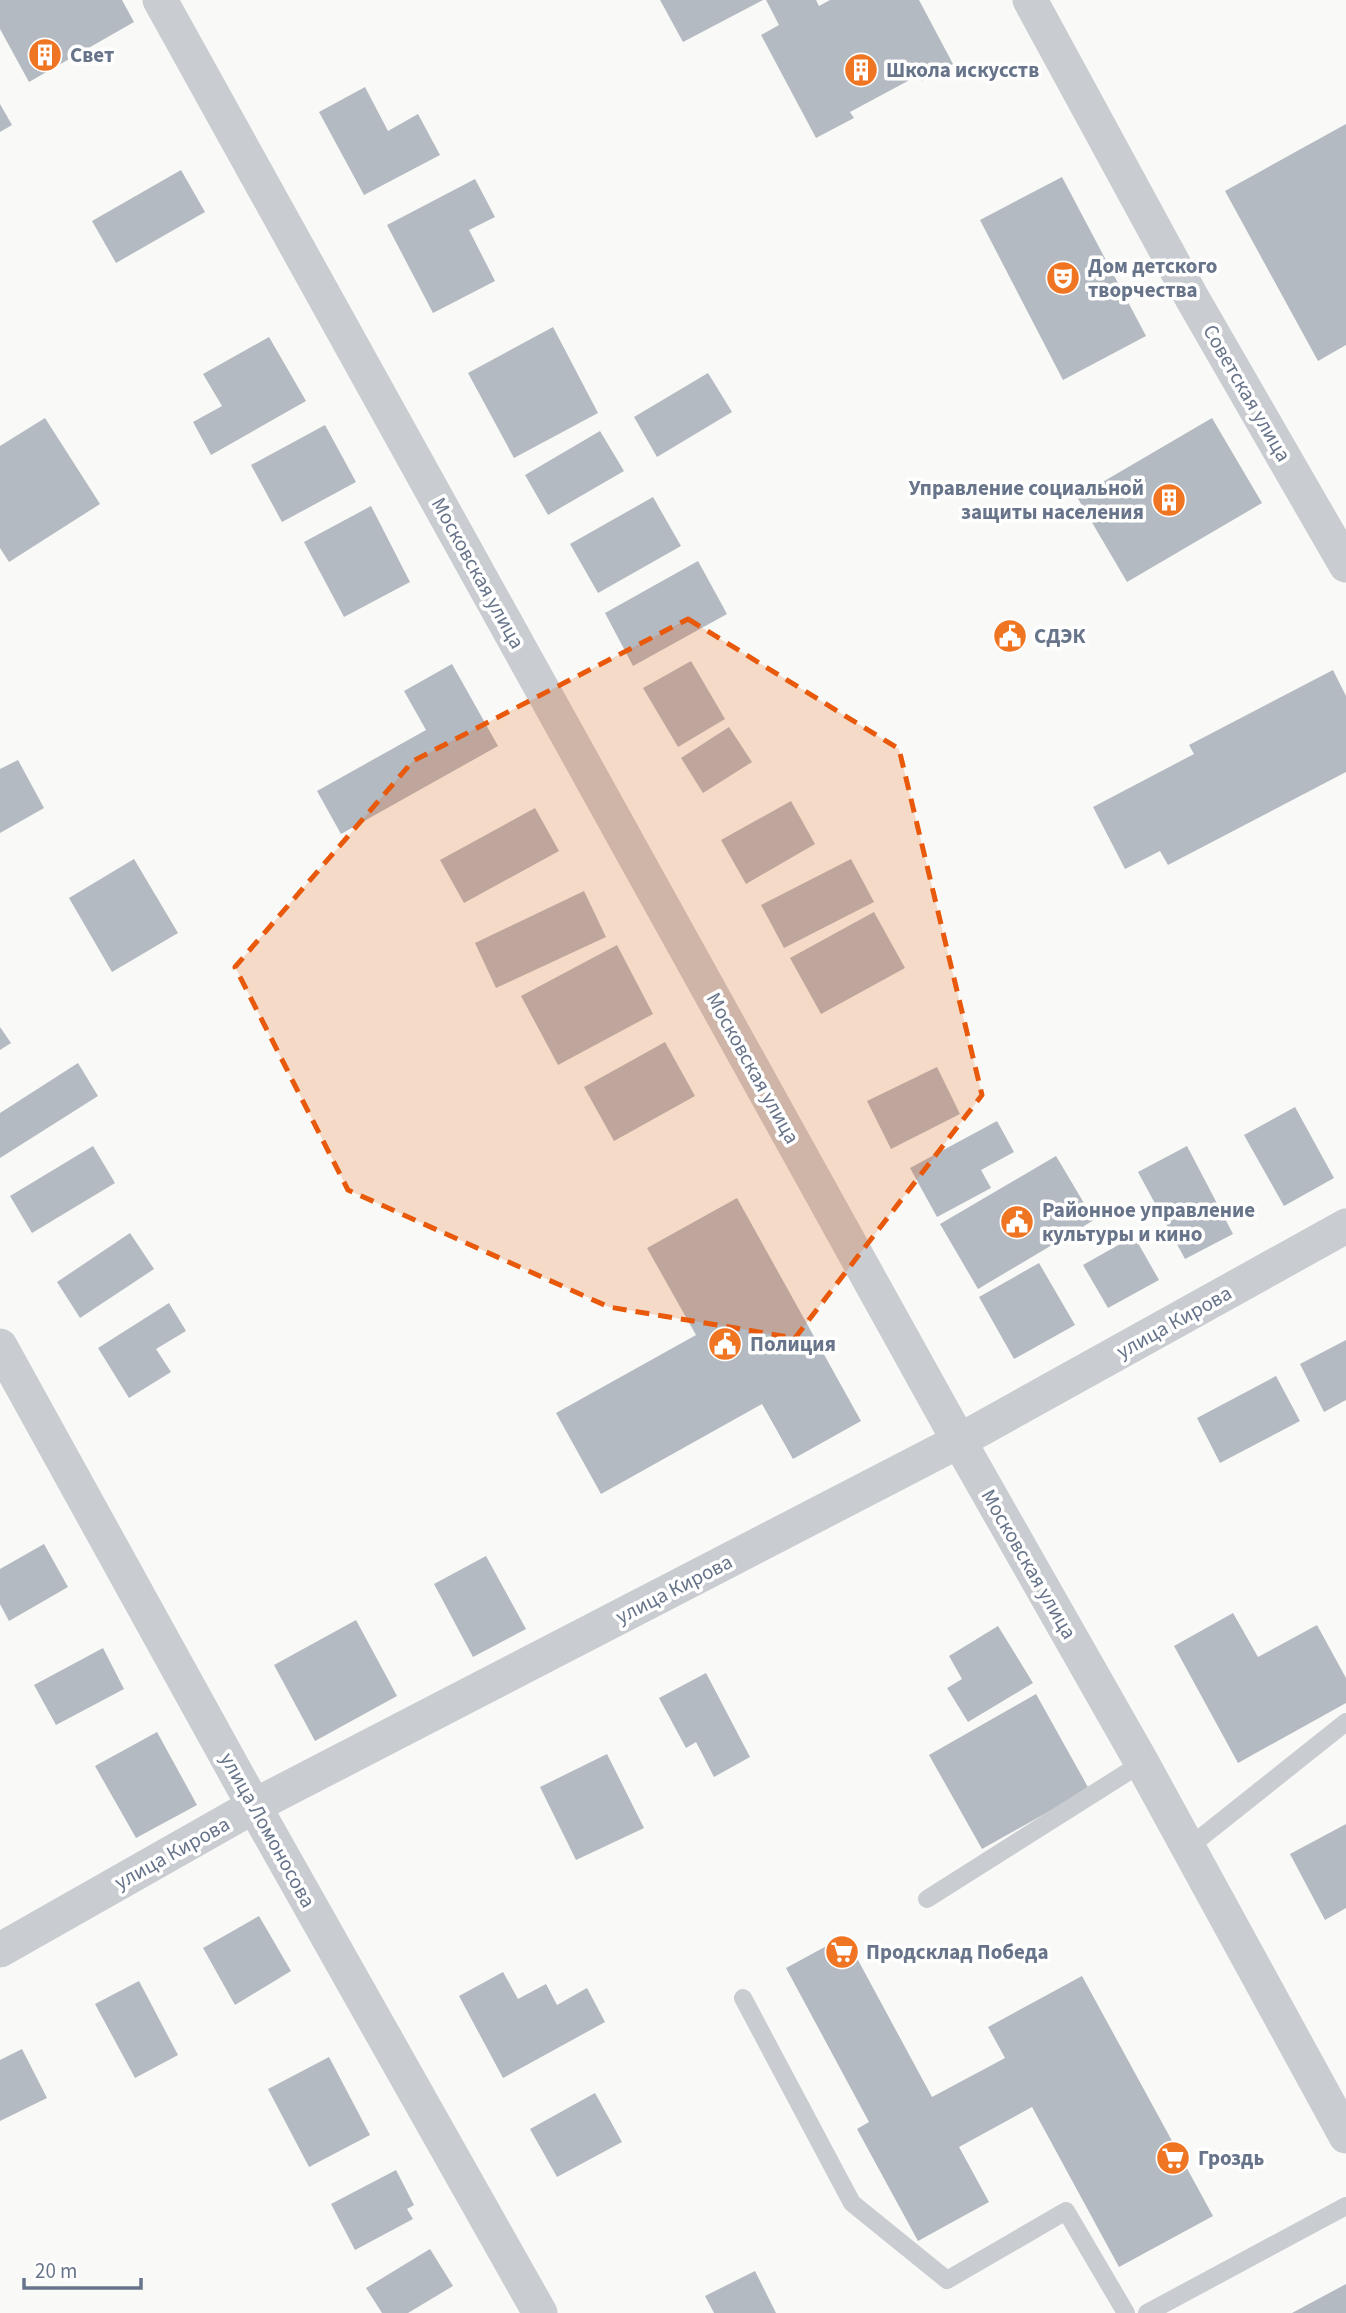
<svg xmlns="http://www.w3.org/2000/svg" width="1346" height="2313" viewBox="0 0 1346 2313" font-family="'Source Sans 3',sans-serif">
<rect width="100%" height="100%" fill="#f9faf7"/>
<!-- building -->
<g fill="#b4bac1">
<path d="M0,0H122L134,22L29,82L0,29Z"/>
<path d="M660,0H763L683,42Z"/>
<path d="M766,0H816L819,6L830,0H919L953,64L922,81L919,75L850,112L854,118L816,138L761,35L779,25Z"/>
<path d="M365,87L388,131L418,114L440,155L364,195L319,112Z"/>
<path d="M0,104L12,125L0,132Z"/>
<path d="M1346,124V345L1318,361L1225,191Z"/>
<path d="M181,170L205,212L116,263L92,221Z"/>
<path d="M1062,177L1146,336L1063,380L980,220Z"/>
<path d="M475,179L495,217L469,230L495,281L433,313L387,225Z"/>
<path d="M553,327L598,413L514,458L468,373Z"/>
<path d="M269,337L306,401L211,455L193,422L222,406L203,374Z"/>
<path d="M708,373L732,412L657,457L634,417Z"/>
<path d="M45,418L100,504L9,562L0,548V446Z"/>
<path d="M1212,418L1262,503L1127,582L1077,497Z"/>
<path d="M325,425L356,482L282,522L251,465Z"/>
<path d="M600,431L624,471L548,515L525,475Z"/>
<path d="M653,497L681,546L598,593L570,544Z"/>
<path d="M371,506L410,582L344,617L304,542Z"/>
<path d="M698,561L727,614L633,666L605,613Z"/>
<path d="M691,661L725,719L678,747L643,688Z"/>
<path d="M452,664L498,746L341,834L317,791L426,730L404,691Z"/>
<path d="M1333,670L1346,696V772L1168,865L1160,851L1125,869L1093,807L1194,754L1189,745Z"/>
<path d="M729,727L752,762L703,793L681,758Z"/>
<path d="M18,760L44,808L0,833V769Z"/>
<path d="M791,801L815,844L746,884L721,840Z"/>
<path d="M535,808L559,851L464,903L440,860Z"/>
<path d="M134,859L178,933L112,972L69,898Z"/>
<path d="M851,859L874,902L784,948L761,905Z"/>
<path d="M584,891L606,937L496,988L475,943Z"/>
<path d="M874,912L905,968L821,1014L790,958Z"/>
<path d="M617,945L653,1014L558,1065L521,996Z"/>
<path d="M0,1027L11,1043L0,1050Z"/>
<path d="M665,1042L695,1096L614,1141L584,1087Z"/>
<path d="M78,1063L98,1096L0,1158V1113Z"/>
<path d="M937,1067L960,1114L891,1149L867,1101Z"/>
<path d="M1295,1107L1334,1178L1284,1206L1244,1135Z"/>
<path d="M997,1121L1014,1152L981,1170L991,1188L937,1217L910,1168Z"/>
<path d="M93,1146L115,1183L32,1233L10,1196Z"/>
<path d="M1187,1146L1233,1234L1185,1259L1138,1172Z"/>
<path d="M1056,1156L1094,1220L978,1289L940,1224Z"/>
<path d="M737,1198L861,1421L793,1459L762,1404L601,1494L556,1413L696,1335L647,1248Z"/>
<path d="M130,1233L154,1269L80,1318L57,1282Z"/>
<path d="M1134,1236L1159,1280L1108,1308L1083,1265Z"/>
<path d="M1039,1263L1075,1325L1014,1359L979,1297Z"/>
<path d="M169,1303L186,1331L156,1349L171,1372L129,1398L98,1348Z"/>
<path d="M1346,1340V1400L1324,1412L1300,1364Z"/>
<path d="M1276,1376L1300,1421L1220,1463L1197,1418Z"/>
<path d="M44,1544L68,1587L9,1621L0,1604V1569Z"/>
<path d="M486,1556L526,1629L473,1657L434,1584Z"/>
<path d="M1233,1613L1258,1657L1317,1625L1346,1678V1703L1238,1763L1174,1646Z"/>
<path d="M356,1620L397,1696L315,1741L274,1665Z"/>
<path d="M998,1626L1033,1683L968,1722L947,1688L962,1679L949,1656Z"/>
<path d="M103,1648L124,1689L56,1725L34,1685Z"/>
<path d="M706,1673L750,1757L714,1777L696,1742L686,1748L659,1698Z"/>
<path d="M1036,1694L1089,1789L982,1849L929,1755Z"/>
<path d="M157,1732L197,1805L136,1838L95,1766Z"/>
<path d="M607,1754L644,1828L576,1860L540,1787Z"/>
<path d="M1346,1824V1908L1325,1920L1290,1854Z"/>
<path d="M259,1916L291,1971L235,2005L203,1948Z"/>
<path d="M845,1936L932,2097L1005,2058L988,2027L1082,1976L1213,2216L1119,2267L1032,2107L959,2147L989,2202L918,2241L857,2129L869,2122L786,1968Z"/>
<path d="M503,1972L518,1999L546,1984L557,2005L587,1988L605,2022L503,2078L459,1996Z"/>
<path d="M139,1981L178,2055L135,2078L95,2004Z"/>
<path d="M22,2049L47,2098L0,2121V2060Z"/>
<path d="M329,2057L370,2135L309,2167L268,2089Z"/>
<path d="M595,2093L622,2142L557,2177L530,2129Z"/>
<path d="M396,2170L414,2205L407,2209L413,2219L355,2250L331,2204Z"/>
<path d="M430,2249L453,2286L408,2313H382L366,2288Z"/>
<path d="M755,2271L776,2313H714L705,2296Z"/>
<path d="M1346,2284V2313H1292Z"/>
</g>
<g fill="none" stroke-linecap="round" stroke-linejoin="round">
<!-- service -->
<g stroke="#c9ccd0" stroke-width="18">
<path d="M1189,1847L1346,1722"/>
<path d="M927,1899L1142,1763"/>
<path d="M743,1998L852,2203L947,2280L1066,2211L1126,2313"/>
<path d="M1147,2313L1346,2206"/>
</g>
<!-- minor -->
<g stroke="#c9ccd0" stroke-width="35">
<path d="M160,0L959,1441L1142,1763L1346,2136"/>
<path d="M1030,0L1192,298L1346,565"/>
<path d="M0,1346L254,1806L540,2313"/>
<path d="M0,1950L254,1806L959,1441L1346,1226"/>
</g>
</g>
<!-- marked area -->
<path fill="#e8590c" fill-opacity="0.2" stroke="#e8590c" stroke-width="5" stroke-dasharray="14 9" stroke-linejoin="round" d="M688,619L899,749L982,1095L795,1338L609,1307L348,1190L235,967L413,761Z"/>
<!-- icons -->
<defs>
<g id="building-disc" transform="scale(1.75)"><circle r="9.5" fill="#ef7522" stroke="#fff"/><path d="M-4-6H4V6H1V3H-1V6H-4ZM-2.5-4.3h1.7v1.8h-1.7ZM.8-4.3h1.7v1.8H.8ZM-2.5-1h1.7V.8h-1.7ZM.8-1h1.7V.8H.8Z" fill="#fff"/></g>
<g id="theatre-disc" transform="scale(1.75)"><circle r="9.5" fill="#ef7522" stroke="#fff"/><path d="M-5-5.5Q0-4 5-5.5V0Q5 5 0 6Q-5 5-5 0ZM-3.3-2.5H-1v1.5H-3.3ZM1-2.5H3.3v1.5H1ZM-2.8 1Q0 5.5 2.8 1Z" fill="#fff"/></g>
<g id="civic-disc" transform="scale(1.75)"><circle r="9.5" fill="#ef7522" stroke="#fff"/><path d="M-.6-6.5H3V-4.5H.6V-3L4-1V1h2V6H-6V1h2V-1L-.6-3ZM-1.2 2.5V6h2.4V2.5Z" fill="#fff"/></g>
<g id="supermarket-disc" transform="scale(1.75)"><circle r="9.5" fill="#ef7522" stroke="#fff"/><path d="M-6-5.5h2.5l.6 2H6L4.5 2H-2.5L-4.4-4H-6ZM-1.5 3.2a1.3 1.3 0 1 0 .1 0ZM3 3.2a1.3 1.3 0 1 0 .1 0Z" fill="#fff"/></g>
</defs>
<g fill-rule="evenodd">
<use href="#building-disc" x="45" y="55"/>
<use href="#building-disc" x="861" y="70"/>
<use href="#theatre-disc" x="1063" y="278"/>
<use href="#building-disc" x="1169" y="500"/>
<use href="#civic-disc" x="1010" y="636"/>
<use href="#civic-disc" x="1017" y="1222"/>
<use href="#civic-disc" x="725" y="1344"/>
<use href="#supermarket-disc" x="842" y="1952"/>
<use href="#supermarket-disc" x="1173" y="2158"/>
</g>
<g text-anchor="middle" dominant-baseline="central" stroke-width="7" stroke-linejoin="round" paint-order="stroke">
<!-- poi labels -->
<g font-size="21" font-weight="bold" fill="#67748a" stroke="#fff" text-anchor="start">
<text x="70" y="55">Свет</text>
<text x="886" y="70">Школа искусств</text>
<text x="1088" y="266">Дом детского<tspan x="1088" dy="24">творчества</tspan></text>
<text x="1144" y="488" text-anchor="end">Управление социальной<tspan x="1144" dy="24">защиты населения</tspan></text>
<text x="1034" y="636">СДЭК</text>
<text x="1042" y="1210">Районное управление<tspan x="1042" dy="24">культуры и кино</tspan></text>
<text x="750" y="1344">Полиция</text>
<text x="866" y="1952">Продсклад Победа</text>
<text x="1198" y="2158">Гроздь</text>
</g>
<!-- street labels -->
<g font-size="21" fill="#67748a" stroke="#fff">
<text transform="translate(1247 393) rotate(60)">Советская улица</text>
<text transform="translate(478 573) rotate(61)">Московская улица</text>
<text transform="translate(753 1068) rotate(61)">Московская улица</text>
<text transform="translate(1174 1322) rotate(-29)">улица Кирова</text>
<text transform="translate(1029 1564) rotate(60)">Московская улица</text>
<text transform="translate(674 1589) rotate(-27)">улица Кирова</text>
<text transform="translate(268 1830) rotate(61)">улица Ломоносова</text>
<text transform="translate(172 1853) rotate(-29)">улица Кирова</text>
</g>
</g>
<!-- scale -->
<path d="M24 2278v10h117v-10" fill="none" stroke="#67748a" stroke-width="3.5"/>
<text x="35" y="2278" font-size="21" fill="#67748a" stroke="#ffffff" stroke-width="5" paint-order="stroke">20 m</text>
</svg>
